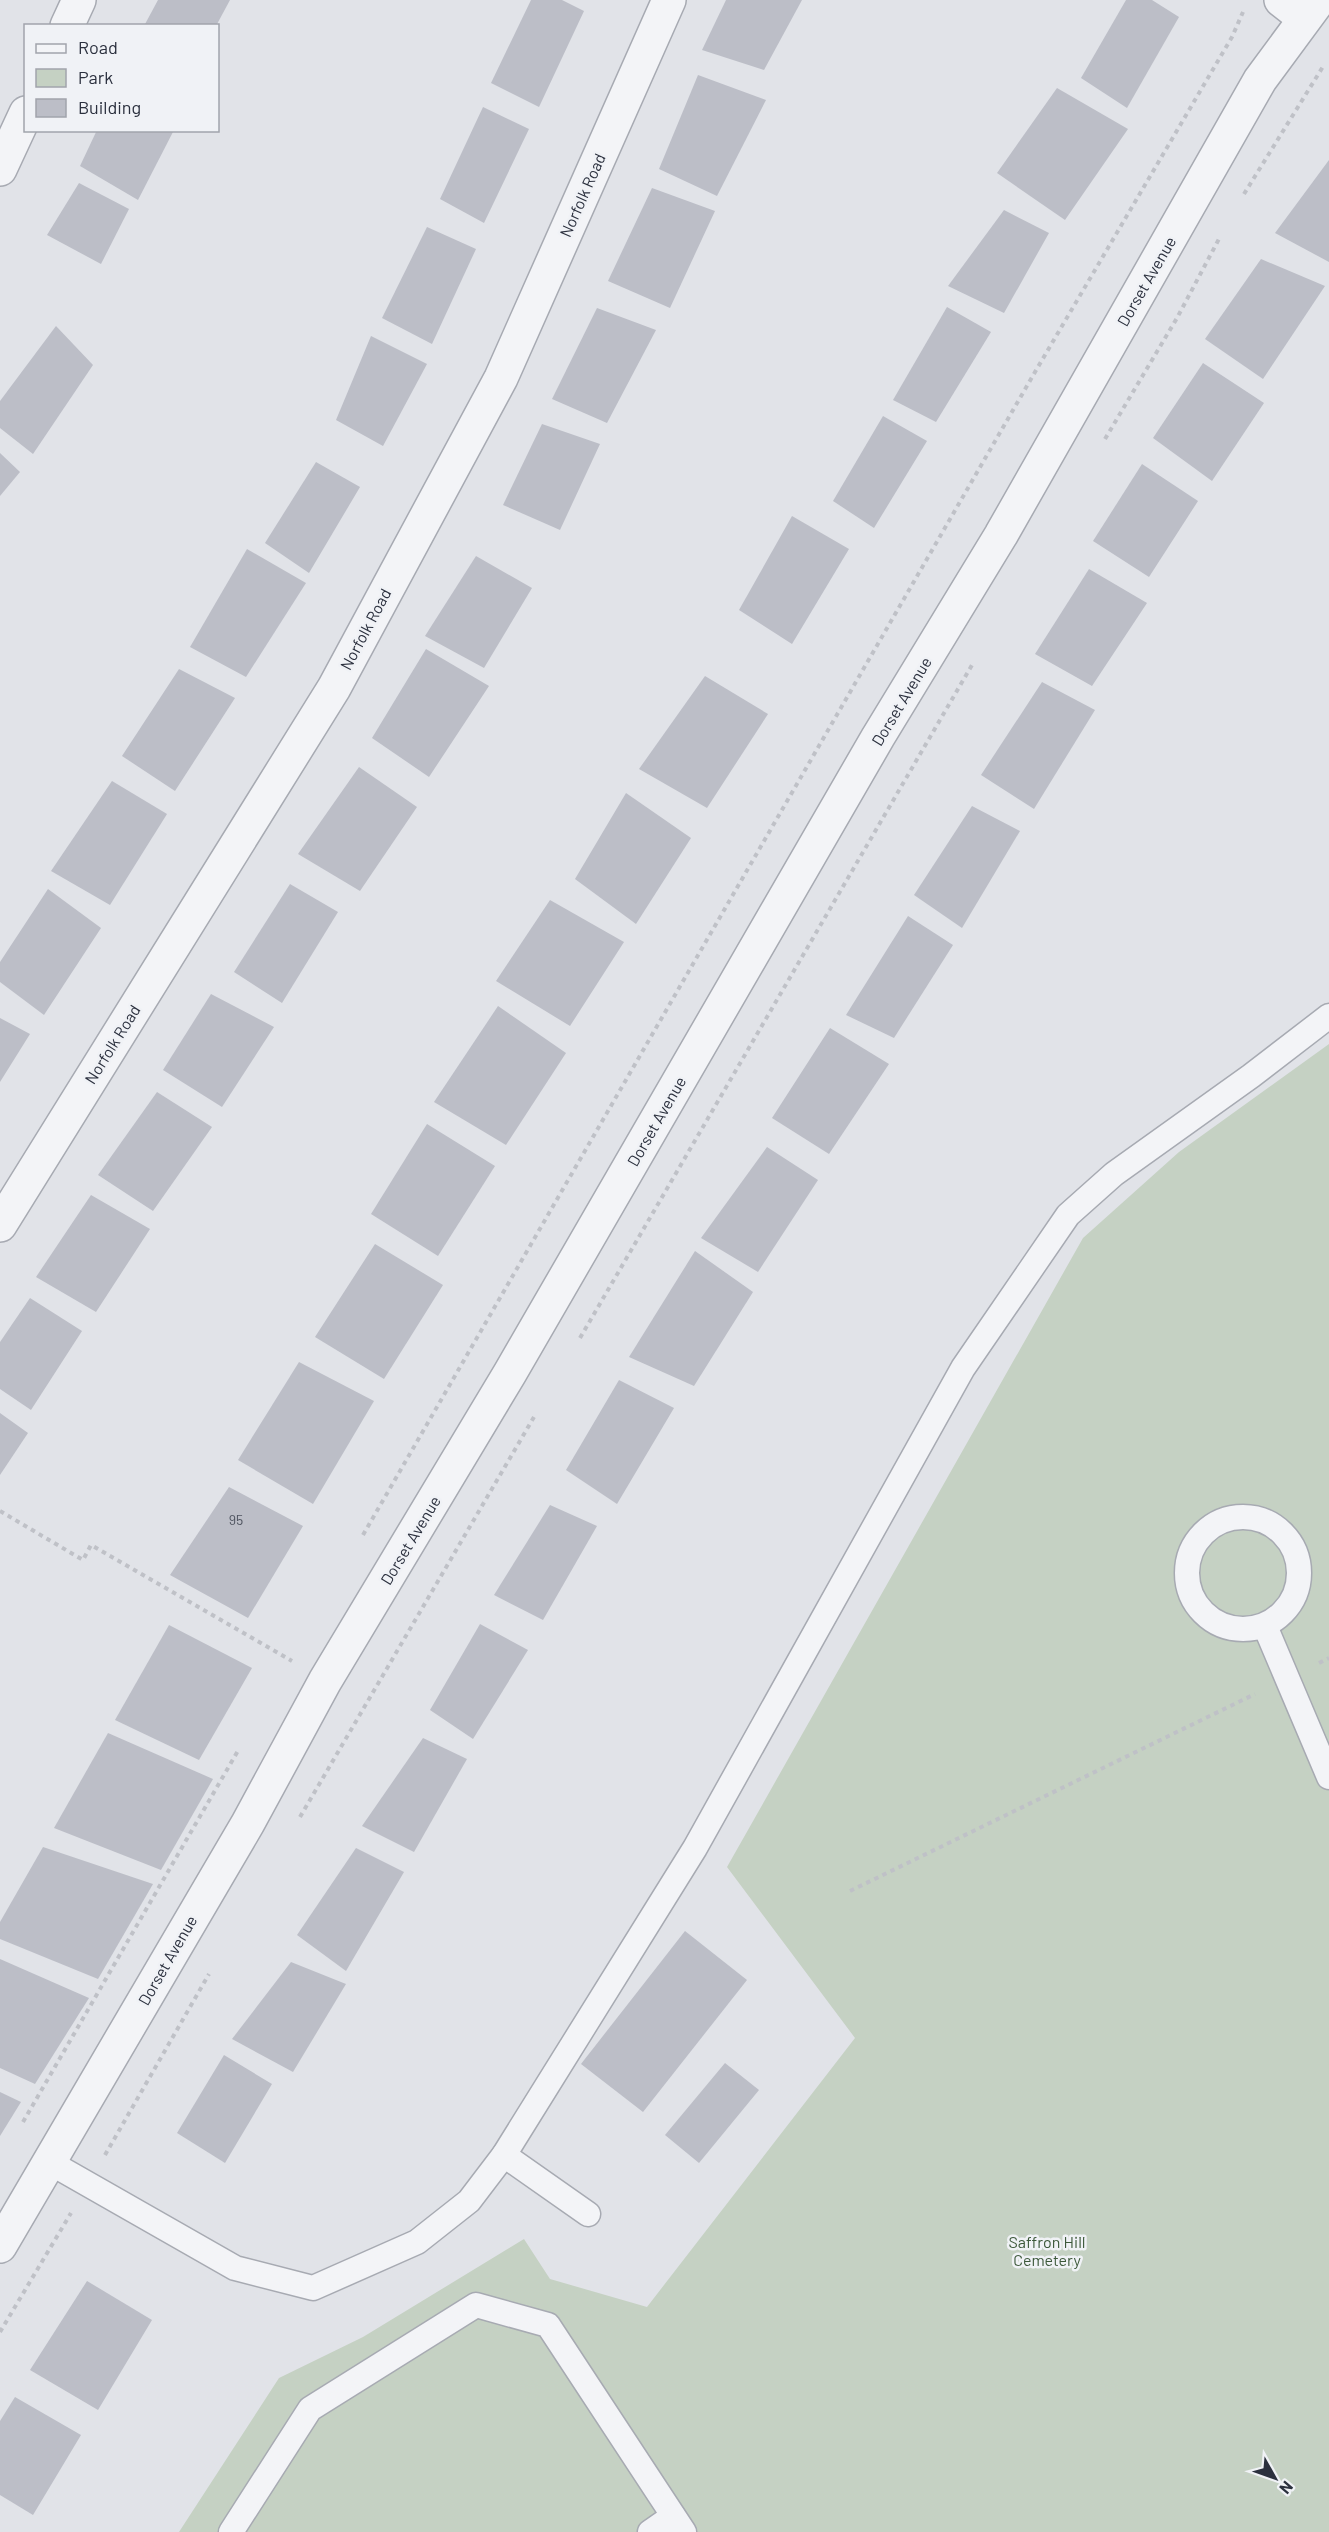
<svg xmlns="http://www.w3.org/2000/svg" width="1329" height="2532" viewBox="0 0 1329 2532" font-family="Barlow,sans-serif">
<rect width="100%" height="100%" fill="#e1e3e8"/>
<!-- green -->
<path fill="#c5d1c3" d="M1329,1044V2532H179L279,2378L363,2337L524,2239L550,2279L647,2307L855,2038L727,1867L1083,1238L1179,1152Z"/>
<!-- building -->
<g fill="#bcbec7">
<path d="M158,0H230L216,26H144Z"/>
<path d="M531,0H562L584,11L539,107L491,83Z"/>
<path d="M726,0H802L764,70L702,50Z"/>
<path d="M1126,0H1152L1179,17L1127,108L1081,78Z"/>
<path d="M698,75L766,100L717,196L659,169Z"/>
<path d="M1057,88L1128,129L1065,220L997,173Z"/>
<path d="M483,107L529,129L484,223L440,199Z"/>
<path d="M97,130H174L138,200L80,166Z"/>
<path d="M1329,160V262L1275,233Z"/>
<path d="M79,183L129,209L101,264L47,235Z"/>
<path d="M652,188L715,211L670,308L608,281Z"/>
<path d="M1004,210L1049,233L1004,313L948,286Z"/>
<path d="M427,227L476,249L432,344L382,318Z"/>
<path d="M1261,259L1325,286L1263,379L1205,339Z"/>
<path d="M947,307L991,332L936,422L893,400Z"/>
<path d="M597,308L656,330L607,423L552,399Z"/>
<path d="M56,326L93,365L33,454L0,428V401Z"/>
<path d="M371,336L427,364L383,446L336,420Z"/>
<path d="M1203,363L1264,403L1212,481L1153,438Z"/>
<path d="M883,416L927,441L874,528L833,501Z"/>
<path d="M542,424L600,444L560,530L503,505Z"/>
<path d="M0,453L20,472L0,496Z"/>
<path d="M316,462L360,487L309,573L265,543Z"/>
<path d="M1142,464L1198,501L1149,577L1093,541Z"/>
<path d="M792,516L849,549L792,644L739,610Z"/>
<path d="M247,549L306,583L246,677L190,647Z"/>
<path d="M476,556L532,588L484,668L425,636Z"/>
<path d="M1089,569L1147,603L1092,686L1035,654Z"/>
<path d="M426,649L489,686L429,777L372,738Z"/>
<path d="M179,669L235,698L175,791L122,756Z"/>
<path d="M705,676L768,714L707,808L639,769Z"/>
<path d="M1042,682L1095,710L1034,809L981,775Z"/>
<path d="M359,767L417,807L360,891L298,854Z"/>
<path d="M112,781L167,814L110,905L51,871Z"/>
<path d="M626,793L691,838L636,924L575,879Z"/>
<path d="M972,806L1020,831L962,928L914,895Z"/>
<path d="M290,884L338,912L282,1003L234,972Z"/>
<path d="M48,889L101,928L44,1015L0,982V962Z"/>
<path d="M550,900L624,942L570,1026L496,981Z"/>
<path d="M908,916L953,945L894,1038L846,1015Z"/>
<path d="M211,994L274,1027L222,1107L163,1070Z"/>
<path d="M498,1006L566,1053L506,1145L434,1102Z"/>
<path d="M0,1018L30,1034L0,1082Z"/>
<path d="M830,1028L889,1064L829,1154L772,1118Z"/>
<path d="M157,1092L212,1127L153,1211L98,1175Z"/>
<path d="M427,1124L495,1166L438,1256L371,1214Z"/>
<path d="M767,1147L818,1180L758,1272L701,1238Z"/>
<path d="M91,1195L150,1229L96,1312L36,1277Z"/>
<path d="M375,1244L443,1285L384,1379L315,1337Z"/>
<path d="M695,1251L753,1292L694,1386L629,1357Z"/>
<path d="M30,1298L82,1331L31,1410L0,1389V1342Z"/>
<path d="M299,1362L374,1401L313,1504L238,1460Z"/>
<path d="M619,1380L674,1408L617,1504L566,1470Z"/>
<path d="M0,1413L28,1433L0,1475Z"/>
<path d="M229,1487L303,1526L248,1618L170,1575Z"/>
<path d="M550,1505L597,1526L543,1620L494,1595Z"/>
<path d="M480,1624L528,1650L473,1739L430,1710Z"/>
<path d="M169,1625L252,1668L199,1760L115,1720Z"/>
<path d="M108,1733L213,1779L161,1870L54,1828Z"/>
<path d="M423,1738L467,1759L414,1852L362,1826Z"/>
<path d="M43,1847L153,1884L98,1979L0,1939V1922Z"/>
<path d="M356,1848L404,1872L346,1971L297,1935Z"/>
<path d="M685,1931L747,1980L643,2112L581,2064Z"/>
<path d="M0,1959L89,1998L35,2084L0,2068Z"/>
<path d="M291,1962L346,1984L293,2072L232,2039Z"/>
<path d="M224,2055L272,2084L225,2163L177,2133Z"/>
<path d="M725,2063L759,2090L699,2163L665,2135Z"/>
<path d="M0,2092L21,2102L0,2136Z"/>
<path d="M87,2281L152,2320L98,2410L30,2370Z"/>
<path d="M15,2397L81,2435L33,2515L0,2495V2421Z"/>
</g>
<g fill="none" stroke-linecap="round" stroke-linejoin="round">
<!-- service casing -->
<g stroke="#a7aab2" stroke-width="27">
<g id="service">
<circle cx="1243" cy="1573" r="56"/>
<path d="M1265,1626L1329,1777"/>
<path d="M504,2155L588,2214"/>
<path d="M49,2162L235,2268L313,2288L417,2242L469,2201L504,2155L695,1848L963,1368L1068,1215L1114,1174L1251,1076L1329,1016"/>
<path d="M231,2532L310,2409L476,2305L548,2325L684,2532"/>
<path d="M650,2532L673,2516"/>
</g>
</g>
<!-- minor casing -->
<g stroke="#a7aab2" stroke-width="36">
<g id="minor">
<path d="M1281,0L1304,18"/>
<path d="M67,26L79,0"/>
<path d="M0,169L26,113"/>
<path d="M0,1225L334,688L501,378L669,0"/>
<path d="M0,2246L248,1823L325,1681L510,1373L878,737L1001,535L1260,80L1319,0"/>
</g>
</g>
<!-- path -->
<g stroke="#bfc1c7" stroke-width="4" stroke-dasharray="4.5 4.5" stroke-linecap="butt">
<path d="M1244,194L1324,65"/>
<path d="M1105,439L1177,318L1220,237"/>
<path d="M580,1338L972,665"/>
<path d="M0,1511L83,1560L91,1545L292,1661"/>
<path d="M363,1535L1035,372L1232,37L1243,12"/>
<path d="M1319,1663L1329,1658"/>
<path d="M300,1817L534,1417"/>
<path d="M850,1891L1255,1694"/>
<path d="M23,2122L239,1749"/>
<path d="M105,2155L209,1974"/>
<path d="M0,2332L71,2213"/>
</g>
<!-- service -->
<use href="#service" stroke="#f3f4f7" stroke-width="24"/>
<!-- minor -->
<use href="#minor" stroke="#f3f4f7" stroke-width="33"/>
</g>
<g text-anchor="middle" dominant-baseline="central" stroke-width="5" stroke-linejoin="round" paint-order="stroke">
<!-- number labels -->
<g font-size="14" fill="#4f5460">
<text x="236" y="1519">95</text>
</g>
<!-- street labels -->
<g font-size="16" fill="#2b303e" stroke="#f0f2f6">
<text transform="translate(582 195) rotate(-66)">Norfolk Road</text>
<text transform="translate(1146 281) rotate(-60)">Dorset Avenue</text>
<text transform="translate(365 629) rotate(-62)">Norfolk Road</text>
<text transform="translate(901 701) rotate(-59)">Dorset Avenue</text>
<text transform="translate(112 1044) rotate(-58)">Norfolk Road</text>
<text transform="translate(656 1121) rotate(-60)">Dorset Avenue</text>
<text transform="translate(410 1540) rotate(-59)">Dorset Avenue</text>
<text transform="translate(167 1960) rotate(-60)">Dorset Avenue</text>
</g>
<!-- park labels -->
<g font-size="16" fill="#3c583a" stroke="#f0f2f6">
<text x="1047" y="2241">Saffron Hill<tspan x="1047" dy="18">Cemetery</tspan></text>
</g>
</g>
<!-- legend -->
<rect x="24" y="24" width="195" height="108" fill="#f0f2f6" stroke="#a1a4ac" stroke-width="1.5"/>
<rect x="36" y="44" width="30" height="9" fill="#f3f4f7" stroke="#a1a4ac" stroke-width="1.5"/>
<text x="78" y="54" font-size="18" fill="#2b303e">Road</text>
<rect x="36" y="69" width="30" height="18" fill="#c5d1c3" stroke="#a1a4ac" stroke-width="1.5"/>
<text x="78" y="84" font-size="18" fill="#2b303e">Park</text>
<rect x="36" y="99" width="30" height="18" fill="#bcbec7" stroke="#a1a4ac" stroke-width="1.5"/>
<text x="78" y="114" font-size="18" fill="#2b303e">Building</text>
<!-- north arrow -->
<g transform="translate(1275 2478) rotate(130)" stroke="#f0f2f6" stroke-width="4.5" paint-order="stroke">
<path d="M0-4.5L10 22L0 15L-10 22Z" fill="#2b303e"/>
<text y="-9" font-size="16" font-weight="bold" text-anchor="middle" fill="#2b303e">N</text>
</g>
</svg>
